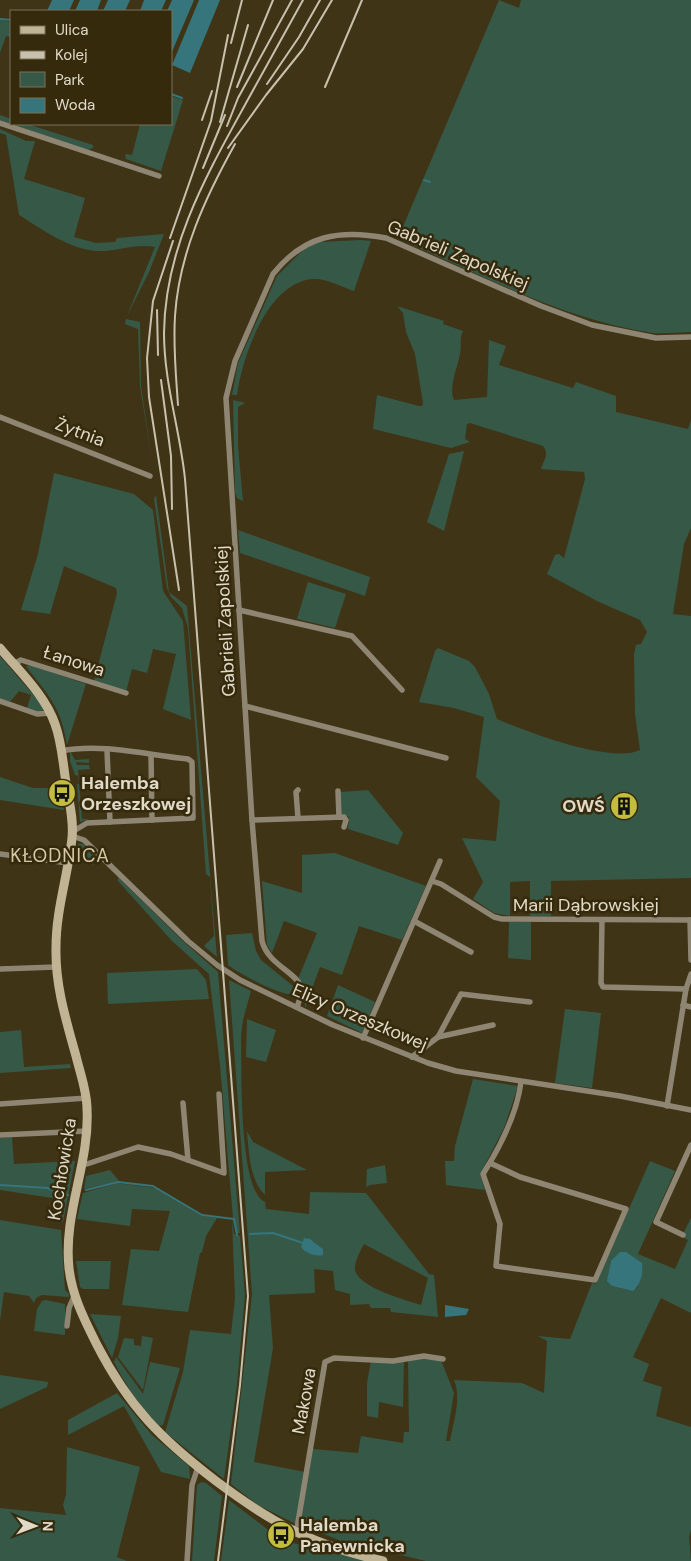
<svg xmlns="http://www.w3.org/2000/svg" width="691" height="1561" viewBox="0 0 691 1561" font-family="'DM Sans',sans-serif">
<rect width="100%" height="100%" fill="#403416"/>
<!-- green -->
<g fill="#365847" fill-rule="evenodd">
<path d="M499,0L519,8L521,0H691V332C679,332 665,334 653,333C565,320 484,276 403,241L399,236Z"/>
<path d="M0,20L11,22V37L6,36L0,53Z"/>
<path d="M171,96L183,100L161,171L126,159L125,154L132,155L140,124H171Z"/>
<path d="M0,115L11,119V124H27L93,145V148L87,150L0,120Z"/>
<path d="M0,129L26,141H35L24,179L85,198L74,237L96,243L115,242L117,238L164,234L149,272L127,316L155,247C136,243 116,252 97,251C69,249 43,230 19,215L6,135L0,133Z"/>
<path d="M360,240L371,241L354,291C342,287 325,278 313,279C267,282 242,358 237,395H232L238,363L277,276L304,249L320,242Z"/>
<path d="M397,306L444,321L443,324L463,331C459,338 462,346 460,354C458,366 448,388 454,400L487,397L489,340L506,346L499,365L573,388L576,382L616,396V412L688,429L691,420V528L684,544L673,614L691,616V878L551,881V916H530V881L510,882V916L494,913L473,899L483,882L462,838L496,841L500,801L476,777L484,717L454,708L419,702L435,651L438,648L469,661L475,667L489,694L497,719C527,732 610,764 640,750L635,714L634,654L636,645L641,644L647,632L640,620L597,601L547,574L555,555L559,554L564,558L585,479L584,472L541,469C543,461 550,455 543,446L470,423L467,424L465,439L470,442L451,448L373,429L377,395L419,406H422L423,403L415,354L406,332L403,313Z"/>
<path d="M126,319L140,322L141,386L152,461L140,386L138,329L125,324Z"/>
<path d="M233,400L245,403L238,407V446L243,501L237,498L235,493Z"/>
<path d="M464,451L444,531L427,522L449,454Z"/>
<path d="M54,473L134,494L153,510L163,591L183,621L191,720L163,709L176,654L153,649L147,673L132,669L126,692L94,681L117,593L116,588L64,566L50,614L21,610L38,554Z"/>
<path d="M156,495L169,592L187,606L217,957L204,946L214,936L210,877L206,874L188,628L182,608L171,597L167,588L154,499Z"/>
<path d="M238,530L370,577L365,596L240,553Z"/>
<path d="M308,582L346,594L335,628L297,619Z"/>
<path d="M0,656L42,705L43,710L37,712L27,708L31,695L19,691L10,702L0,699Z"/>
<path d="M31,665L86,684L67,745C61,708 50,697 28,669L26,666Z"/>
<path d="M70,751L75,760L89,759V763L76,762L77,765H89L90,769L78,770L82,819H89L80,822L77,784H79L78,776L75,775L70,761Z"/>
<path d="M0,777L33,788H60L64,810L0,800Z"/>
<path d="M368,790L403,833L398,845L348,829L349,817L341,814L340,792Z"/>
<path d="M81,842L97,856L93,865L82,854H77L78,844H82Z"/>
<path d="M335,853L426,886L402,940L359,926L342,975L320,967L305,1008V989L298,979L317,933L284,921L272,953L267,945L262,881L302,893V855Z"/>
<path d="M118,877L184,942L218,972L240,1233H236L233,1218L220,1065L209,974L172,941L118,881Z"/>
<path d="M509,922H531V960L508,958Z"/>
<path d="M252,933L256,951L261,960L293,986L294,991L292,994C281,996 238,973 228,965L226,935Z"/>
<path d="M197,969L206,980L209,999L108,1004L107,973Z"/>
<path d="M229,980L251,991L243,1020L241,1036C242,1065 238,1190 265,1202L266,1209L309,1214L310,1192L366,1193L429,1274L434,1275L438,1317L391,1312L390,1308H371L369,1304L350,1305V1294L335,1290L333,1271L314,1269L315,1293L269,1295L273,1348L254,1462L305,1472L296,1524L258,1505L231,1484L252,1294ZM313,1241L322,1249L314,1255L301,1247L303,1243ZM364,1244L428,1278L421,1305C406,1300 359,1288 355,1270C354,1262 360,1252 364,1244Z"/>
<path d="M338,985L375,1002L362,1033L327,1016Z"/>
<path d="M565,1009L601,1013L592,1088L555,1083Z"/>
<path d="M247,1019L276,1030L266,1062L246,1057Z"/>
<path d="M21,1030L24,1067L70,1064L71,1068L0,1073V1032Z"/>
<path d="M473,1079L518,1086L504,1128L480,1174L485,1190L446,1185L445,1161H454L455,1146Z"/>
<path d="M247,1131L253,1142L307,1170L265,1172V1195C249,1179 249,1152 247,1131Z"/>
<path d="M12,1137L14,1164L75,1161L63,1222L57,1221L59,1199L0,1190V1138Z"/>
<path d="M650,1161L675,1171L638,1254L675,1269L688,1240L684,1238V1232L691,1218V1313L661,1298L633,1357L649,1364L643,1381L662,1387L656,1416L691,1427V1529L689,1537L691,1561H426L341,1541L299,1524L313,1449L358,1453L361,1436L403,1443L404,1432H409L408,1361L423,1358L441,1361L443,1365L454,1393L446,1441H450C453,1422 462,1398 454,1380L522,1383L544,1393L547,1341L538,1336L570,1339L592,1283L596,1284ZM611,1261L643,1268L637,1288L629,1290L612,1286L609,1272Z"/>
<path d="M385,1165L387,1183L370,1185L366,1187L367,1169Z"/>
<path d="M110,1170L119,1181L84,1189L86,1176Z"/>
<path d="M117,1183L156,1188L202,1216L217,1218L206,1236L202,1252L200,1253L188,1312L122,1305L131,1249L159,1251L170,1211L132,1209L130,1226L77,1219L83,1193Z"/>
<path d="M0,1220L61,1230L65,1290L69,1294V1297L42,1295L36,1298L34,1303L29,1296L4,1292L0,1321Z"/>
<path d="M232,1220L234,1234L240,1236L245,1295L237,1385L224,1479L165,1432L183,1372L190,1330L231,1334L235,1298Z"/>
<path d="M76,1261H111L109,1289H83L80,1287Z"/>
<path d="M46,1300L65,1304V1335L34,1331L37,1309L42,1301Z"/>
<path d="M90,1314L121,1316L118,1338L112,1358Z"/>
<path d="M142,1336L153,1338L143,1390L118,1357L124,1338L134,1339V1345L141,1346Z"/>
<path d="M116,1357L143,1394L150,1362L180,1368L163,1425L159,1426C141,1408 125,1385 114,1362Z"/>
<path d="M371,1361H404L403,1407L379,1402L378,1418L367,1416V1383Z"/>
<path d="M0,1375L48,1382L47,1387L0,1409Z"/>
<path d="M117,1393L152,1435L189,1466L190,1479L161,1472L124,1406L68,1435V1420Z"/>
<path d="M67,1447L140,1467L117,1557L127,1561H0V1508L66,1515L63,1505L66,1495Z"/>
<path d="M201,1482L206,1483L222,1496L214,1561H192L197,1485Z"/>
<path d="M229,1500L275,1535L293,1543L372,1561H221Z"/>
</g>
<!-- water -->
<g fill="#35757b">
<path d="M52,0H74L69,11H47Z"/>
<path d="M80,0H101L97,11H75Z"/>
<path d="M108,0H130L125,11H103Z"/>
<path d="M144,0H166L161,11H140Z"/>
<path d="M172,0H194L171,54V11H167Z"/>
<path d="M199,0H220L190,73L172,65Z"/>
<path d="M304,1238L310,1239L323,1249V1255C315,1257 305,1253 301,1247Z"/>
<path d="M620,1252H626L642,1263C644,1272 640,1286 633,1291L612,1286L607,1281L611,1261Z"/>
<path d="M445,1305L469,1309L466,1315L445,1317Z"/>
</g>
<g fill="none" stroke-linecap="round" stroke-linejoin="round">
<!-- stream -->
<g stroke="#35757b" stroke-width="2">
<path d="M0,19L11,20"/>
<path d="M171,94L182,98"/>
<path d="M424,180L430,182"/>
<path d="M0,1185L47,1188L68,1195"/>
<path d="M86,1190L118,1182L153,1186L202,1215L234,1219L237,1235"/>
<path d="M250,1234L273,1233L303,1243"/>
</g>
<!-- street -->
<g stroke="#8e8673" stroke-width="5.5">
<path d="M0,123L159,176"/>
<path d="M0,417L150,476"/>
<path d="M239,610L352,636L402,690"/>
<path d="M14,664L21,660L126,693"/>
<path d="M0,701L37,714L51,713"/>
<path d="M245,706L446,758"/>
<path d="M107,750L110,822"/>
<path d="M61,751C102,743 147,755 188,759L192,762L193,818L87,823L72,832"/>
<path d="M151,755L152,820"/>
<path d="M338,791L339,817"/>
<path d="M298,818L296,792L298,790"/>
<path d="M252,820L344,817L346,820L344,827"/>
<path d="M72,836L84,840L188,941L217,965L240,980L333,1025L428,1063L456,1071L620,1096L691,1110"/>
<path d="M0,854L68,863"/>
<path d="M432,881L441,884L494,917L502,919L691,920"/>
<path d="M602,920L601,983L603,987L686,989"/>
<path d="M690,920L691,960"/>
<path d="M414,921L471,952"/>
<path d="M0,969L56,967"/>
<path d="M683,1005L691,1007"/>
<path d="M297,1007C299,1001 302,995 301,988C297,972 268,965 262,941L252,820L226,398L235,361L273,274C304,235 340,229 386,238L541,306L592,325L656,338L691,337"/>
<path d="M438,1037L461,994L530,1002"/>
<path d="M363,1038L440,861"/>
<path d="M412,1057L438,1037L493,1025"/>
<path d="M183,1103L188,1160"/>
<path d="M0,1104L87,1098"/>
<path d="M667,1106L686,989L691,974"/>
<path d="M0,1135L87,1131"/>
<path d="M82,1163L87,1164L138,1147L171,1154L224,1173L219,1094"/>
<path d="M490,1163L520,1177L626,1209L595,1280L496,1266L500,1224L483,1174C500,1147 517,1114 521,1082"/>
<path d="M683,1235L656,1222L691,1145"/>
<path d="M67,1326L69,1308L75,1294"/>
<path d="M296,1534L325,1362L334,1358L393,1361L424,1356L443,1359"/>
<path d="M187,1561L192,1485L198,1467"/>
</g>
<!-- secondary -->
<path stroke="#c0b495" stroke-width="9" d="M0,648C19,671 45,695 55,724C62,743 63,764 66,783C69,801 74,820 72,838C68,875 56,910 56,947C55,985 66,1020 76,1056C80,1073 87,1091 87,1109C90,1163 63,1213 69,1268C72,1296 85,1321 97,1345C129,1407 161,1439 216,1481C273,1524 313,1545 383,1561"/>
<!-- rail -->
<g stroke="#c8c1ae" stroke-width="2">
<path d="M231,43L242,0"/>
<path d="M267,84L299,37L320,0"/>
<path d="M237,87L273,0"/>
<path d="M325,87L362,0"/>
<path d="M202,120L212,91"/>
<path d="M220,122L248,25"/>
<path d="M227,126L238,98L292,0"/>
<path d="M228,148L266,95L303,49L332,0"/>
<path d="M203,168L225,115"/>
<path d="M170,238L211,121L228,35"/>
<path d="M173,241L153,301L147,358L149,397L179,590"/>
<path d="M157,310L158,355"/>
<path d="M161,380L171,456L172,509"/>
<path d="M178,405C176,375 173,346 175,316C179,254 205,198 235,144"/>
<path d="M218,1561L240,1385L248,1296L185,479C180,430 164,383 164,333C165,247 206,176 246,103C265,69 284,34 303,0"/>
</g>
</g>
<!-- icons -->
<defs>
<g id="bus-disc" transform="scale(1.4375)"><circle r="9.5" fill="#c2bd3f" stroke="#352a0c"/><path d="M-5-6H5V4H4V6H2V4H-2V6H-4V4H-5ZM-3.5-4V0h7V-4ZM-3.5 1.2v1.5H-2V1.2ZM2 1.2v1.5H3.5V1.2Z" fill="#111"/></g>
<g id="building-disc" transform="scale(1.4375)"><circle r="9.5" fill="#c2bd3f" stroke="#352a0c"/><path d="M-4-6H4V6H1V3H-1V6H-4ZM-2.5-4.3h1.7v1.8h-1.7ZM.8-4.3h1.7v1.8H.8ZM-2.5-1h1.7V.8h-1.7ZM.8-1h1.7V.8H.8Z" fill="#111"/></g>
</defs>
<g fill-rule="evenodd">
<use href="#bus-disc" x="62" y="793"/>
<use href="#building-disc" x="624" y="806"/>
<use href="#bus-disc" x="281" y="1535"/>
</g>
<g text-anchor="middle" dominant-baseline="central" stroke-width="5" stroke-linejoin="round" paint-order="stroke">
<!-- street labels -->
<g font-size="18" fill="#e1dac9" stroke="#352a0c">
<text transform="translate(458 255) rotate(23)">Gabrieli Zapolskiej</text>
<text transform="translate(80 432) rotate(21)">Żytnia</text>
<text transform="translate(225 621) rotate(-93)">Gabrieli Zapolskiej</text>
<text transform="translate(74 661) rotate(18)">Łanowa</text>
<text x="586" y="905">Marii Dąbrowskiej</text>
<text transform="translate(360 1017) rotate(23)">Elizy Orzeszkowej</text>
<text transform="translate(62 1169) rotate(-81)">Kochłowicka</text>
<text transform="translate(304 1401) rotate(-80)">Makowa</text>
</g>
<!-- poi labels -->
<g font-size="18" font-weight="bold" fill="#e1dac9" stroke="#352a0c" text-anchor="start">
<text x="81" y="783">Halemba<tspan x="81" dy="21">Orzeszkowej</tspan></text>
<text x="605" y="806" text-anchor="end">OWŚ</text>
<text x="300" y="1525">Halemba<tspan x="300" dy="21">Panewnicka</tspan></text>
</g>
<!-- neighbourhood labels -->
<g font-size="19" letter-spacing="1" fill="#d7c9a7" stroke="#352a0c">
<text x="60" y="855">KŁODNICA</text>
</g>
</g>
<!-- legend -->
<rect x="10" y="10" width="162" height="115" fill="#352a0c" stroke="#7a7058"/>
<rect x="20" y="26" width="25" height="8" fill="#c0b495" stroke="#7a7058"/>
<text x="55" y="35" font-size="15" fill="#e1dac9">Ulica</text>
<rect x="20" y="51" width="25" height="8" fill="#c8c1ae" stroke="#7a7058"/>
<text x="55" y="60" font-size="15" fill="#e1dac9">Kolej</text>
<rect x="20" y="72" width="25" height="15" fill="#365847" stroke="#7a7058"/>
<text x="55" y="85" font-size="15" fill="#e1dac9">Park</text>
<rect x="20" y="98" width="25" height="15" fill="#35757b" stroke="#7a7058"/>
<text x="55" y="110" font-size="15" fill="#e1dac9">Woda</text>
<!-- north arrow -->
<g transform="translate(35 1526) rotate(91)" stroke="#352a0c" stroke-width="4" paint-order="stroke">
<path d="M0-4L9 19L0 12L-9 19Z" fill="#e1dac9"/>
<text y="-8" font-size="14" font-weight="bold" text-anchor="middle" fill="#e1dac9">N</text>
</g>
</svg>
